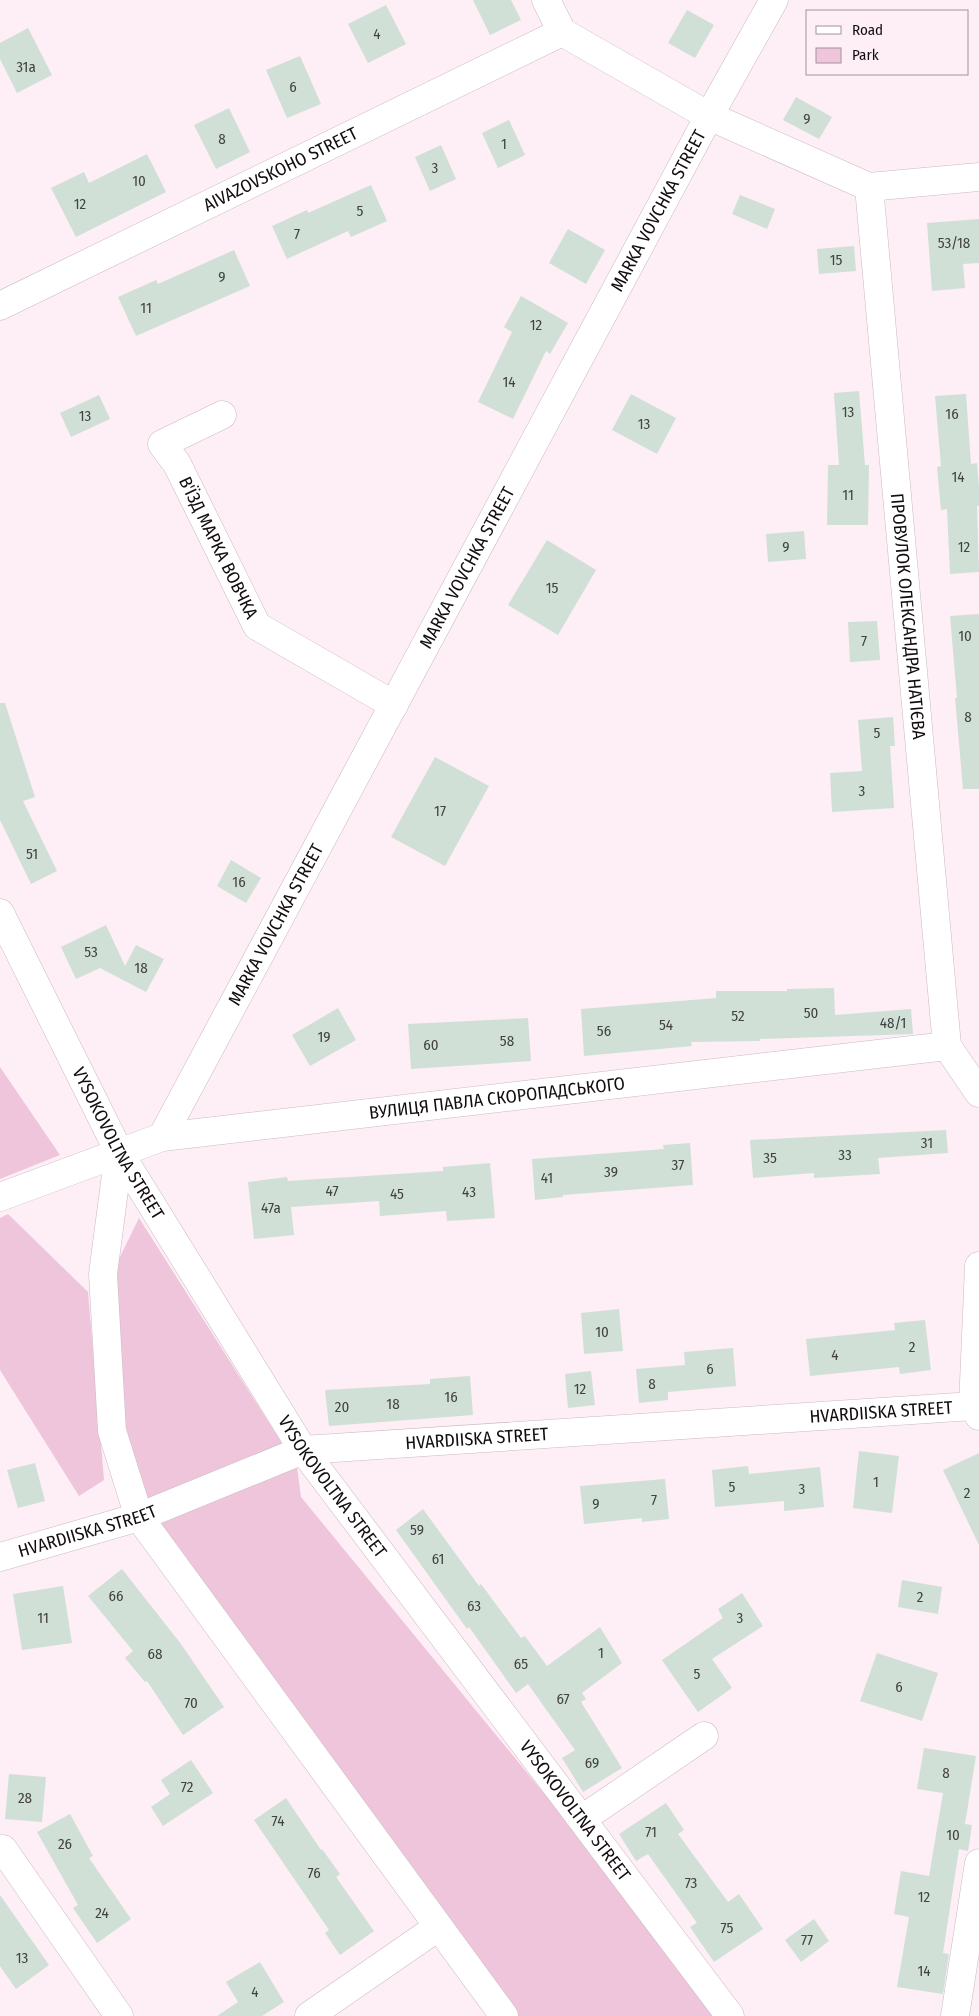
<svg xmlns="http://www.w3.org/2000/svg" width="979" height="2016" viewBox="0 0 979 2016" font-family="'Fira Sans Condensed',sans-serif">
<rect width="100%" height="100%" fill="#feeef6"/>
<!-- green -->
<g fill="#efc5dc">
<path d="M0,1067L60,1155L0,1179Z"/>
<path d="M8,1214L88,1292L104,1480L79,1496L0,1370V1218Z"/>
<path d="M139,1218L297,1467L301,1497L574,1830L715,2016H515L143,1508L122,1430L116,1265Z"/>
</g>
<!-- building -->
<g fill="#d0e0d7">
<path d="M473,0H511L521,20L490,35Z"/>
<path d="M386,5L406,44L368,63L348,24Z"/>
<path d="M687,10L714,25L695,58L668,43Z"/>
<path d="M28,28L52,75L17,93L0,59V43Z"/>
<path d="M300,56L321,104L287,118L266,70Z"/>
<path d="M796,97L832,117L819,139L783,120Z"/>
<path d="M229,108L250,152L216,169L194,125Z"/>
<path d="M509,120L525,155L498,168L482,133Z"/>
<path d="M441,145L456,179L430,191L415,157Z"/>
<path d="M147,154L166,192L76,237L51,188L84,172L89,183Z"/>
<path d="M371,185L387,221L351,237L348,231L287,259L272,226L307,210L308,213Z"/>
<path d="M740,195L775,209L767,229L732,214Z"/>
<path d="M979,219V263L963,264L965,288L932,291L927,223Z"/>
<path d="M568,229L605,250L586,284L549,263Z"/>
<path d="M854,246L856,271L819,274L817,249Z"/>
<path d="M234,250L250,286L136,336L118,297L156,280L158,284Z"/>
<path d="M521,296L568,323L550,354L546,351L513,419L478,402L512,332L504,327Z"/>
<path d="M859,391L865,465H869L868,525H827L828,465H839L834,393Z"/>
<path d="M631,394L676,418L657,454L612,430Z"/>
<path d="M966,394L971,464L977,463L979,488V506H977L979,572L950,574L947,509L941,510L937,467L941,466L935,396Z"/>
<path d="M99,395L110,419L71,437L60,413Z"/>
<path d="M804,531L806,559L768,562L766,534Z"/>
<path d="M547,540L596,570L558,635L508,605Z"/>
<path d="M979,614V789H963L955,698H957L950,616Z"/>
<path d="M877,621L880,660L850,662L848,622Z"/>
<path d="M0,703H5L35,797L23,801L57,871L31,884L0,820Z"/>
<path d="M893,717L895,746H890L894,808L832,812L830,773L862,771L858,720Z"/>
<path d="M435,757L489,786L445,866L391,837Z"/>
<path d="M231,860L261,878L246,903L217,886Z"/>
<path d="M106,925L125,966L136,945L164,959L146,992L100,968L76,979L61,947Z"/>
<path d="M834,988L835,1015L911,1009L913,1034L760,1039V1041L691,1042L692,1046L584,1056L581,1009L716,998V991H787V989Z"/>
<path d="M338,1008L356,1040L310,1066L292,1035Z"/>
<path d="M528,1018L531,1061L411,1069L408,1024Z"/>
<path d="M946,1130L948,1153L878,1158L880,1174L814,1178V1173L753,1178L750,1140Z"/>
<path d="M690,1143L693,1185L563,1195V1197L535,1200L532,1159L664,1149L663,1145Z"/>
<path d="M490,1163L495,1218L447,1221L446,1211L380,1216L379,1201L291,1207L294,1235L254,1239L248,1182L287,1177L288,1181L443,1171V1167Z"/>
<path d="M619,1309L623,1351L584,1354L581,1313Z"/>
<path d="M925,1320L931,1370L900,1374L899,1367L810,1376L806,1339L895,1330L894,1323Z"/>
<path d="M733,1348L736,1386L668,1392V1400L639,1403L636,1369L685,1365L684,1352Z"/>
<path d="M591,1371L595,1405L568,1408L565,1374Z"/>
<path d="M470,1376L473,1415L329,1426L325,1390L430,1384V1379Z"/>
<path d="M859,1451L899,1456L892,1513L853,1508Z"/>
<path d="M979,1453V1545L943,1470Z"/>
<path d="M35,1463L45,1501L18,1508L7,1470Z"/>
<path d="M748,1466L749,1474L820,1467L824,1507L784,1511V1501L715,1507L712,1470Z"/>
<path d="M665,1479L669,1519L642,1522V1518L584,1524L580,1486Z"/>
<path d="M423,1509L479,1586L481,1584L521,1638L525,1636L547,1666L600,1627L622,1663L582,1693L586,1699L581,1702L622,1768L583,1792L562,1758L575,1750L528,1684L516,1693L469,1627L467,1629L396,1530Z"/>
<path d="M122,1569L181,1644L224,1707L183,1735L147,1681L145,1682L125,1658L133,1651L88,1596Z"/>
<path d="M902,1580L942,1587L938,1614L898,1607Z"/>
<path d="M63,1586L72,1643L22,1650L13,1594Z"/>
<path d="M742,1593L763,1626L712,1659L732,1688L698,1712L662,1660L723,1618L718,1609Z"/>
<path d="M877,1653L938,1673L922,1721L860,1701Z"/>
<path d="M924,1748L976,1756L965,1824L972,1825L968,1851L959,1849L943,1953L949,1954L943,1994L897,1987L909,1917L894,1914L901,1871L929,1876L943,1793L917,1789Z"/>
<path d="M191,1760L213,1793L163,1826L151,1807L170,1794L161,1780Z"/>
<path d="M9,1774L46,1777L42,1822L5,1819Z"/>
<path d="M286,1798L321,1850L322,1849L340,1874L336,1877L374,1931L340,1955L325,1933L329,1930L254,1820Z"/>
<path d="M666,1803L684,1830L678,1834L728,1902L739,1894L763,1929L714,1962L690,1927L697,1923L648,1854L636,1861L619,1834Z"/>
<path d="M70,1814L93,1856L89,1858L131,1919L97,1943L73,1908L78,1905L37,1832Z"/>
<path d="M0,1895L49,1965L16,1989L0,1966Z"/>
<path d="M814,1919L829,1941L801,1962L785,1940Z"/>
<path d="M260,1962L284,2002L262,2016H217L238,2002L226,1982Z"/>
</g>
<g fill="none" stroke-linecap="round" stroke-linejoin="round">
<!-- minor casing -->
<g stroke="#cabac2" stroke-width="29">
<g id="minor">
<path d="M546,0L562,32L709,116L869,187L979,177"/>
<path id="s1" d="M869,187L947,1046"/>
<path id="s2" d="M0,306L562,32"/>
<path id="s3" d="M222,415L162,444L177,464L257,626L394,705"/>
<path id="s4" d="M0,913L119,1152L303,1450L730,2016"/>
<path id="s5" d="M162,1137L709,116L774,0"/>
<path d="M119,1152L103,1274L112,1431L139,1517L504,2016"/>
<path id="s6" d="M0,1197L162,1137L947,1046L979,1093"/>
<path d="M979,1266L973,1406L979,1416"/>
<path id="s7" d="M0,1557L139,1517L303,1450L973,1406"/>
<path d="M582,1819L704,1736"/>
<path d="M3,1849L119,2016"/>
<path d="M309,2016L438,1927"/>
<path d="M955,2016L979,1863"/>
</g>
</g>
<!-- minor -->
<use href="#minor" stroke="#fff" stroke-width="28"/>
</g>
<g text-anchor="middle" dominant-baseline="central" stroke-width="5" stroke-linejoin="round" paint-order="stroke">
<!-- number labels -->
<g font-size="15" fill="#424242">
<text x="377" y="34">4</text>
<text x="26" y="67">31а</text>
<text x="293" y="87">6</text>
<text x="807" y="119">9</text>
<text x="222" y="139">8</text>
<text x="504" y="144">1</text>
<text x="435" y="168">3</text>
<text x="139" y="181">10</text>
<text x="80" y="204">12</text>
<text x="360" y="211">5</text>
<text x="297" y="234">7</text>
<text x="954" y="243">53/18</text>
<text x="836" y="260">15</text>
<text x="222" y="277">9</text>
<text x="146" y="308">11</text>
<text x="536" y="325">12</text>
<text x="509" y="382">14</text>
<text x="848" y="412">13</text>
<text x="952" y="414">16</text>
<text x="85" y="416">13</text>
<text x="644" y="424">13</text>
<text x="958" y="477">14</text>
<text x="848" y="495">11</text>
<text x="786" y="547">9</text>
<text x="964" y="547">12</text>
<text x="552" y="588">15</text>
<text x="965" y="636">10</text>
<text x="864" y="641">7</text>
<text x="968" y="717">8</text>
<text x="877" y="733">5</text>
<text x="862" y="791">3</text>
<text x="440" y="811">17</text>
<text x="32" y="854">51</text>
<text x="239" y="882">16</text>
<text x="91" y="952">53</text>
<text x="141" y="968">18</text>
<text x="811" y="1013">50</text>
<text x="738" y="1016">52</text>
<text x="893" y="1023">48/1</text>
<text x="666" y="1025">54</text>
<text x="604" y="1031">56</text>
<text x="324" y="1037">19</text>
<text x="507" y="1041">58</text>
<text x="431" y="1045">60</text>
<text x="927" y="1143">31</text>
<text x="845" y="1155">33</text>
<text x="770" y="1158">35</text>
<text x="678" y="1165">37</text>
<text x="611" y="1172">39</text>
<text x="547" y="1178">41</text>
<text x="332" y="1191">47</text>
<text x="469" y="1192">43</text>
<text x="397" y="1194">45</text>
<text x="271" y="1208">47а</text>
<text x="602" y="1332">10</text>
<text x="912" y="1347">2</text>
<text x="835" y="1355">4</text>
<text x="710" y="1369">6</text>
<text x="652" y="1384">8</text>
<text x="580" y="1389">12</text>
<text x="451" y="1397">16</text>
<text x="393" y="1404">18</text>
<text x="342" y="1407">20</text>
<text x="876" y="1482">1</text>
<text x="732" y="1487">5</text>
<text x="802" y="1489">3</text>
<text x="967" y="1493">2</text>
<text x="654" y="1500">7</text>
<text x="596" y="1504">9</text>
<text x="417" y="1530">59</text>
<text x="438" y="1559">61</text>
<text x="116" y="1596">66</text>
<text x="920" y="1597">2</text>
<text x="474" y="1606">63</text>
<text x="43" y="1618">11</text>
<text x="740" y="1618">3</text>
<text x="601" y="1653">1</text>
<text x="155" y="1654">68</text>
<text x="521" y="1664">65</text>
<text x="697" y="1674">5</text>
<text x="899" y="1687">6</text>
<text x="563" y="1699">67</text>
<text x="191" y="1703">70</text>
<text x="592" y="1763">69</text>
<text x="946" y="1773">8</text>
<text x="187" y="1787">72</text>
<text x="25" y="1798">28</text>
<text x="278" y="1821">74</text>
<text x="651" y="1832">71</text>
<text x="953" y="1835">10</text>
<text x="65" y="1844">26</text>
<text x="314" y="1873">76</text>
<text x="691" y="1883">73</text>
<text x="924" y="1897">12</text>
<text x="102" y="1913">24</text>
<text x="727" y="1928">75</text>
<text x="807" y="1940">77</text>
<text x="22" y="1958">13</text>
<text x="924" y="1971">14</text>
<text x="255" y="1992">4</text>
</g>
<!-- street labels -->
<g font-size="18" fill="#120d10" stroke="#feeef6">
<text stroke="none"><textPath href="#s2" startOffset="312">AIVAZOVSKOHO STREET</textPath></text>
<text stroke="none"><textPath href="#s5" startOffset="1051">MARKA VOVCHKA STREET</textPath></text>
<text stroke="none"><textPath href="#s3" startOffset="185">В'ЇЗД МАРКА ВОВЧКА</textPath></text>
<text stroke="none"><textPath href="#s5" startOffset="646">MARKA VOVCHKA STREET</textPath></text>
<text stroke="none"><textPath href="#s1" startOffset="431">ПРОВУЛОК ОЛЕКСАНДРА НАТІЄВА</textPath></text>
<text stroke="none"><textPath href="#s5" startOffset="241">MARKA VOVCHKA STREET</textPath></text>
<text stroke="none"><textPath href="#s6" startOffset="510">ВУЛИЦЯ ПАВЛА СКОРОПАДСЬКОГО</textPath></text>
<text stroke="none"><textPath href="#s4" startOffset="259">VYSOKOVOLTNA STREET</textPath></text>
<text stroke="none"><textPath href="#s7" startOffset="901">HVARDIISKA STREET</textPath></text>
<text stroke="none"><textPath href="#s7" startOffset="496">HVARDIISKA STREET</textPath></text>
<text stroke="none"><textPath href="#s4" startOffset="664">VYSOKOVOLTNA STREET</textPath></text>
<text stroke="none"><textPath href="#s7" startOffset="91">HVARDIISKA STREET</textPath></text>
<text stroke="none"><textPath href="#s4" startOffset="1069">VYSOKOVOLTNA STREET</textPath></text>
</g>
</g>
<!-- legend -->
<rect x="806" y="10" width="162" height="65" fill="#feeef6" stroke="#a0949a"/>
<rect x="816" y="26" width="25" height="8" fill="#ffffff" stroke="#a0949a"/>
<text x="852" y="35" font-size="15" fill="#120d10">Road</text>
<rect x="816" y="48" width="25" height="15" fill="#efc5dc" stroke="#a0949a"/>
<text x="852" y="60" font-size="15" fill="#120d10">Park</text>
</svg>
